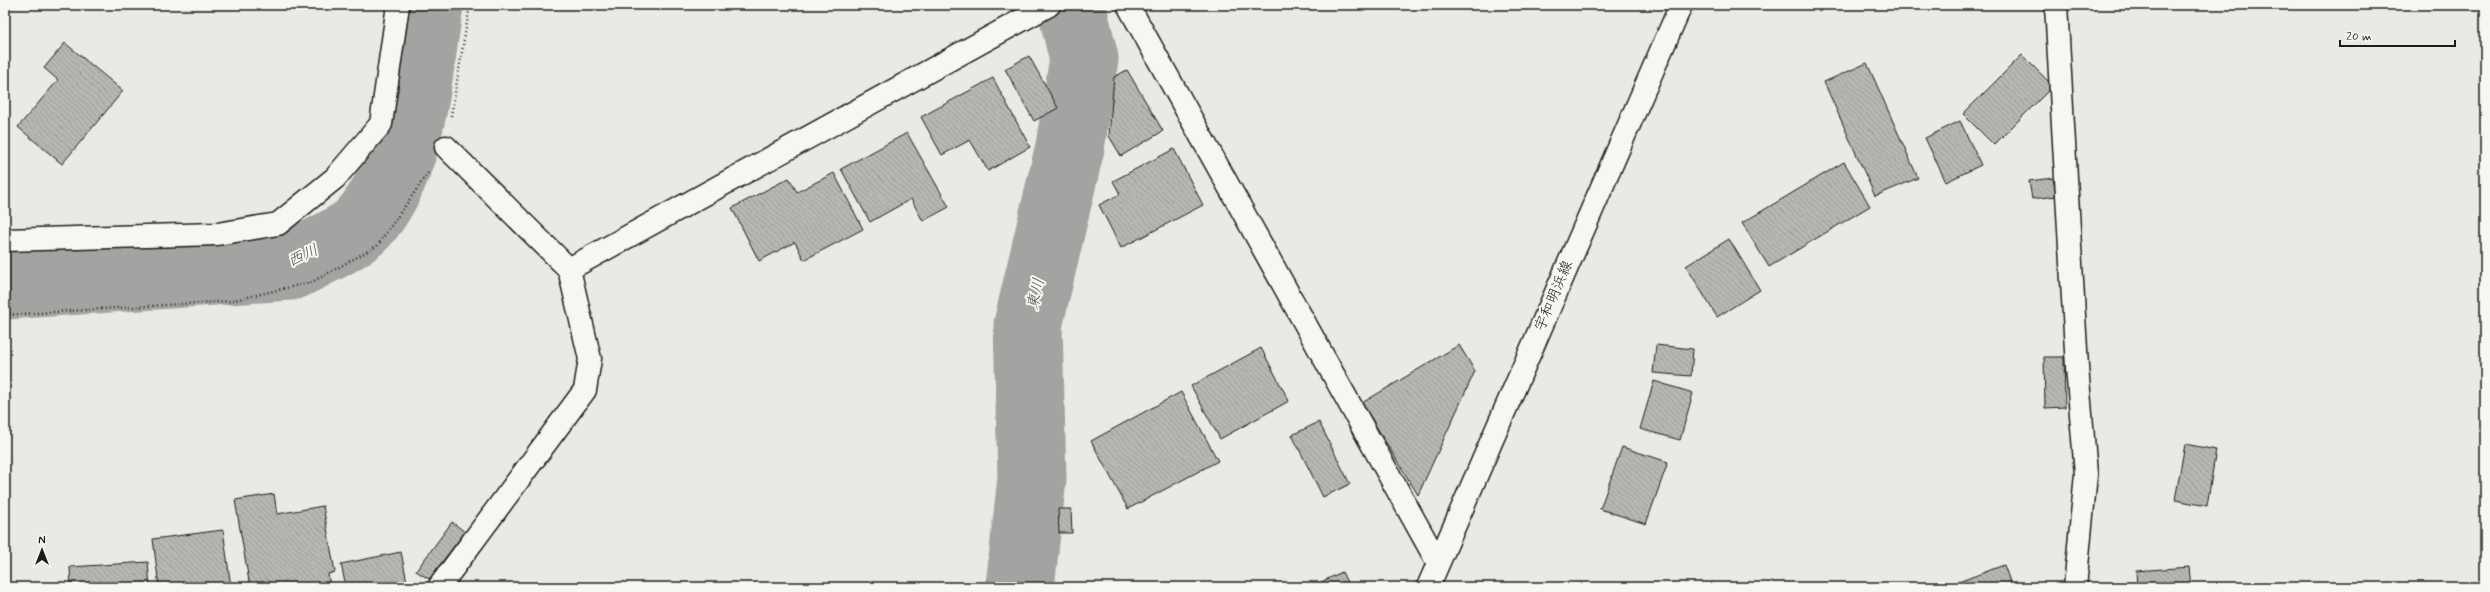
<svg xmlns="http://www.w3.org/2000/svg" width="2490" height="592" viewBox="0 0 2490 592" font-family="Mynerve,'Klee One',sans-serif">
<defs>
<pattern id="building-back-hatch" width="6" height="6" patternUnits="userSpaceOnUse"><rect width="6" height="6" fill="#b6b6b3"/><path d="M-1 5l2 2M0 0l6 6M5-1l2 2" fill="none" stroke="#9c9c99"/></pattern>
</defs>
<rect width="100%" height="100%" fill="#e9e9e5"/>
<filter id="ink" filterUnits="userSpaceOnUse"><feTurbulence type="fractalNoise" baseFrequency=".025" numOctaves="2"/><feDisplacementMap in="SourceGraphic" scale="8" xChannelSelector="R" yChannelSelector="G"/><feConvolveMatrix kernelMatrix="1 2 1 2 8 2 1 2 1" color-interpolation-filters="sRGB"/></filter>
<g filter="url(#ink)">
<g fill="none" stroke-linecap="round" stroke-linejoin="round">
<!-- river -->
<g stroke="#a3a3a1" stroke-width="69">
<path d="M5,285L291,266C308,257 352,237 364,223C413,167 417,75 429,5"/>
<path d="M1020,587L1032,478L1028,325L1070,147L1084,59L1071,5"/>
</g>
</g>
<!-- building -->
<g fill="url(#building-back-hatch)" stroke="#1c1c1c">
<path d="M65,43L123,91L62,164L18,127L58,80L44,68Z"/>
<path d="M2022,55L2053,86L1994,145L1963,114Z"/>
<path d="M1029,56L1058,108L1034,121L1005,69Z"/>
<path d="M1867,63L1918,178L1875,196L1824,82Z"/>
<path d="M1127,70L1163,131L1121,156L1109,136L1114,77Z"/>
<path d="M993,78L1030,147L988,171L970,140L942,155L921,117Z"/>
<path d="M1960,121L1981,165L1946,182L1925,138Z"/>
<path d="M907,133L949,207L923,221L911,199L870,222L841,169Z"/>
<path d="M1174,149L1203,205L1121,248L1099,205L1120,194L1113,181Z"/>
<path d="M1844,162L1870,206L1769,267L1742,223Z"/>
<path d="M834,173L863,229L804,260L795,242L759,261L732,208L789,178L797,192Z"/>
<path d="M2053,178L2056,196L2032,199L2029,181Z"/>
<path d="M1729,239L1760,290L1717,317L1686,266Z"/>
<path d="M1459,345L1475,371L1418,495L1362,403Z"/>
<path d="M1656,345L1693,349L1691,376L1653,373Z"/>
<path d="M1261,348L1289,401L1220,439L1191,386Z"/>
<path d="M2044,357H2064L2065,407L2045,408Z"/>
<path d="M1654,381L1693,393L1680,440L1640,429Z"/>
<path d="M1181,392L1218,461L1128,509L1091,441Z"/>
<path d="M1319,422L1350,484L1323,497L1292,435Z"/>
<path d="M2185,444L2216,450L2207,506L2175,500Z"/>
<path d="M1622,447L1668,462L1646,524L1600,509Z"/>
<path d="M274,494L277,514L323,506L335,572L328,574L330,587H250L235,500Z"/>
<path d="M1058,509H1071L1072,533H1059Z"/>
<path d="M452,522L465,532L429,579L416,571Z"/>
<path d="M223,530L231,587H159L153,539Z"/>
<path d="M401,552L408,587H346L341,564Z"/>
<path d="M148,562L150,587H71L70,567Z"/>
<path d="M2004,565L2012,587H1945Z"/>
<path d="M2189,567L2191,587H2137L2136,571Z"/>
<path d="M1342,572L1349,587H1318L1317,584Z"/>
</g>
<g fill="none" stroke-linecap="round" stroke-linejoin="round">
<!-- minor casing -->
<g stroke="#1c1c1c" stroke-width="25">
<g id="minor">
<path d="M1128,5L1438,563"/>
<path d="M2056,5L2077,367L2086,474L2075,587"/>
<path d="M446,147L569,269"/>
<path d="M5,240L217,234L278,224L335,178L381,124L398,5"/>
<path d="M439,587L585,390L590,359L569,269L1049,5"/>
</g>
</g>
<!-- major casing -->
<g stroke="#1c1c1c" stroke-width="25">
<path id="major" d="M1428,587L1681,5"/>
</g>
<!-- path -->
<g stroke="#1c1c1c" stroke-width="2.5" stroke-dasharray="1 3" stroke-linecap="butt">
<path d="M451,116L470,5"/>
<path d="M5,315L231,301L312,282L377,246L428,173"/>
</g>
<!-- minor -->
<use href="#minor" stroke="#f6f6f2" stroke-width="22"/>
<!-- major -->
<use href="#major" stroke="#f6f6f2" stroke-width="22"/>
</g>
</g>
<g text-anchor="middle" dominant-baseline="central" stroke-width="4" stroke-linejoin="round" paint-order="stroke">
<!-- street labels -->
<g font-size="15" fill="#1c1c1c" stroke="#f6f6f2">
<text transform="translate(1554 296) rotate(-67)">宇和明浜線</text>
</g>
<!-- water labels -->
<g font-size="16" font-style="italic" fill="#525251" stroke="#f6f6f2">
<text transform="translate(303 256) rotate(-25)">西川</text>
<text transform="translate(1036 294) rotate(-77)">東川</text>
</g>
</g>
<!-- margin -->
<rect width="2490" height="592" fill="none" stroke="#f6f6f2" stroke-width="20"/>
<rect x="10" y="10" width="2470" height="572" fill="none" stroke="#1c1c1c" stroke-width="1.5" filter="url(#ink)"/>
<!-- north arrow -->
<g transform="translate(42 550)" stroke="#f6f6f2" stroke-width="3" paint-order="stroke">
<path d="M0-3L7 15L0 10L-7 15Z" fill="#1c1c1c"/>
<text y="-6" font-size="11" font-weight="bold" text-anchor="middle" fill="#1c1c1c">N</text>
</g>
<!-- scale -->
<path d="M2340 40v6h115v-6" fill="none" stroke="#1c1c1c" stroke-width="2"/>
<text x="2346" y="40" font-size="12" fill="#1c1c1c" stroke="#f6f6f2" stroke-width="3" paint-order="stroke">20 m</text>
</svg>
